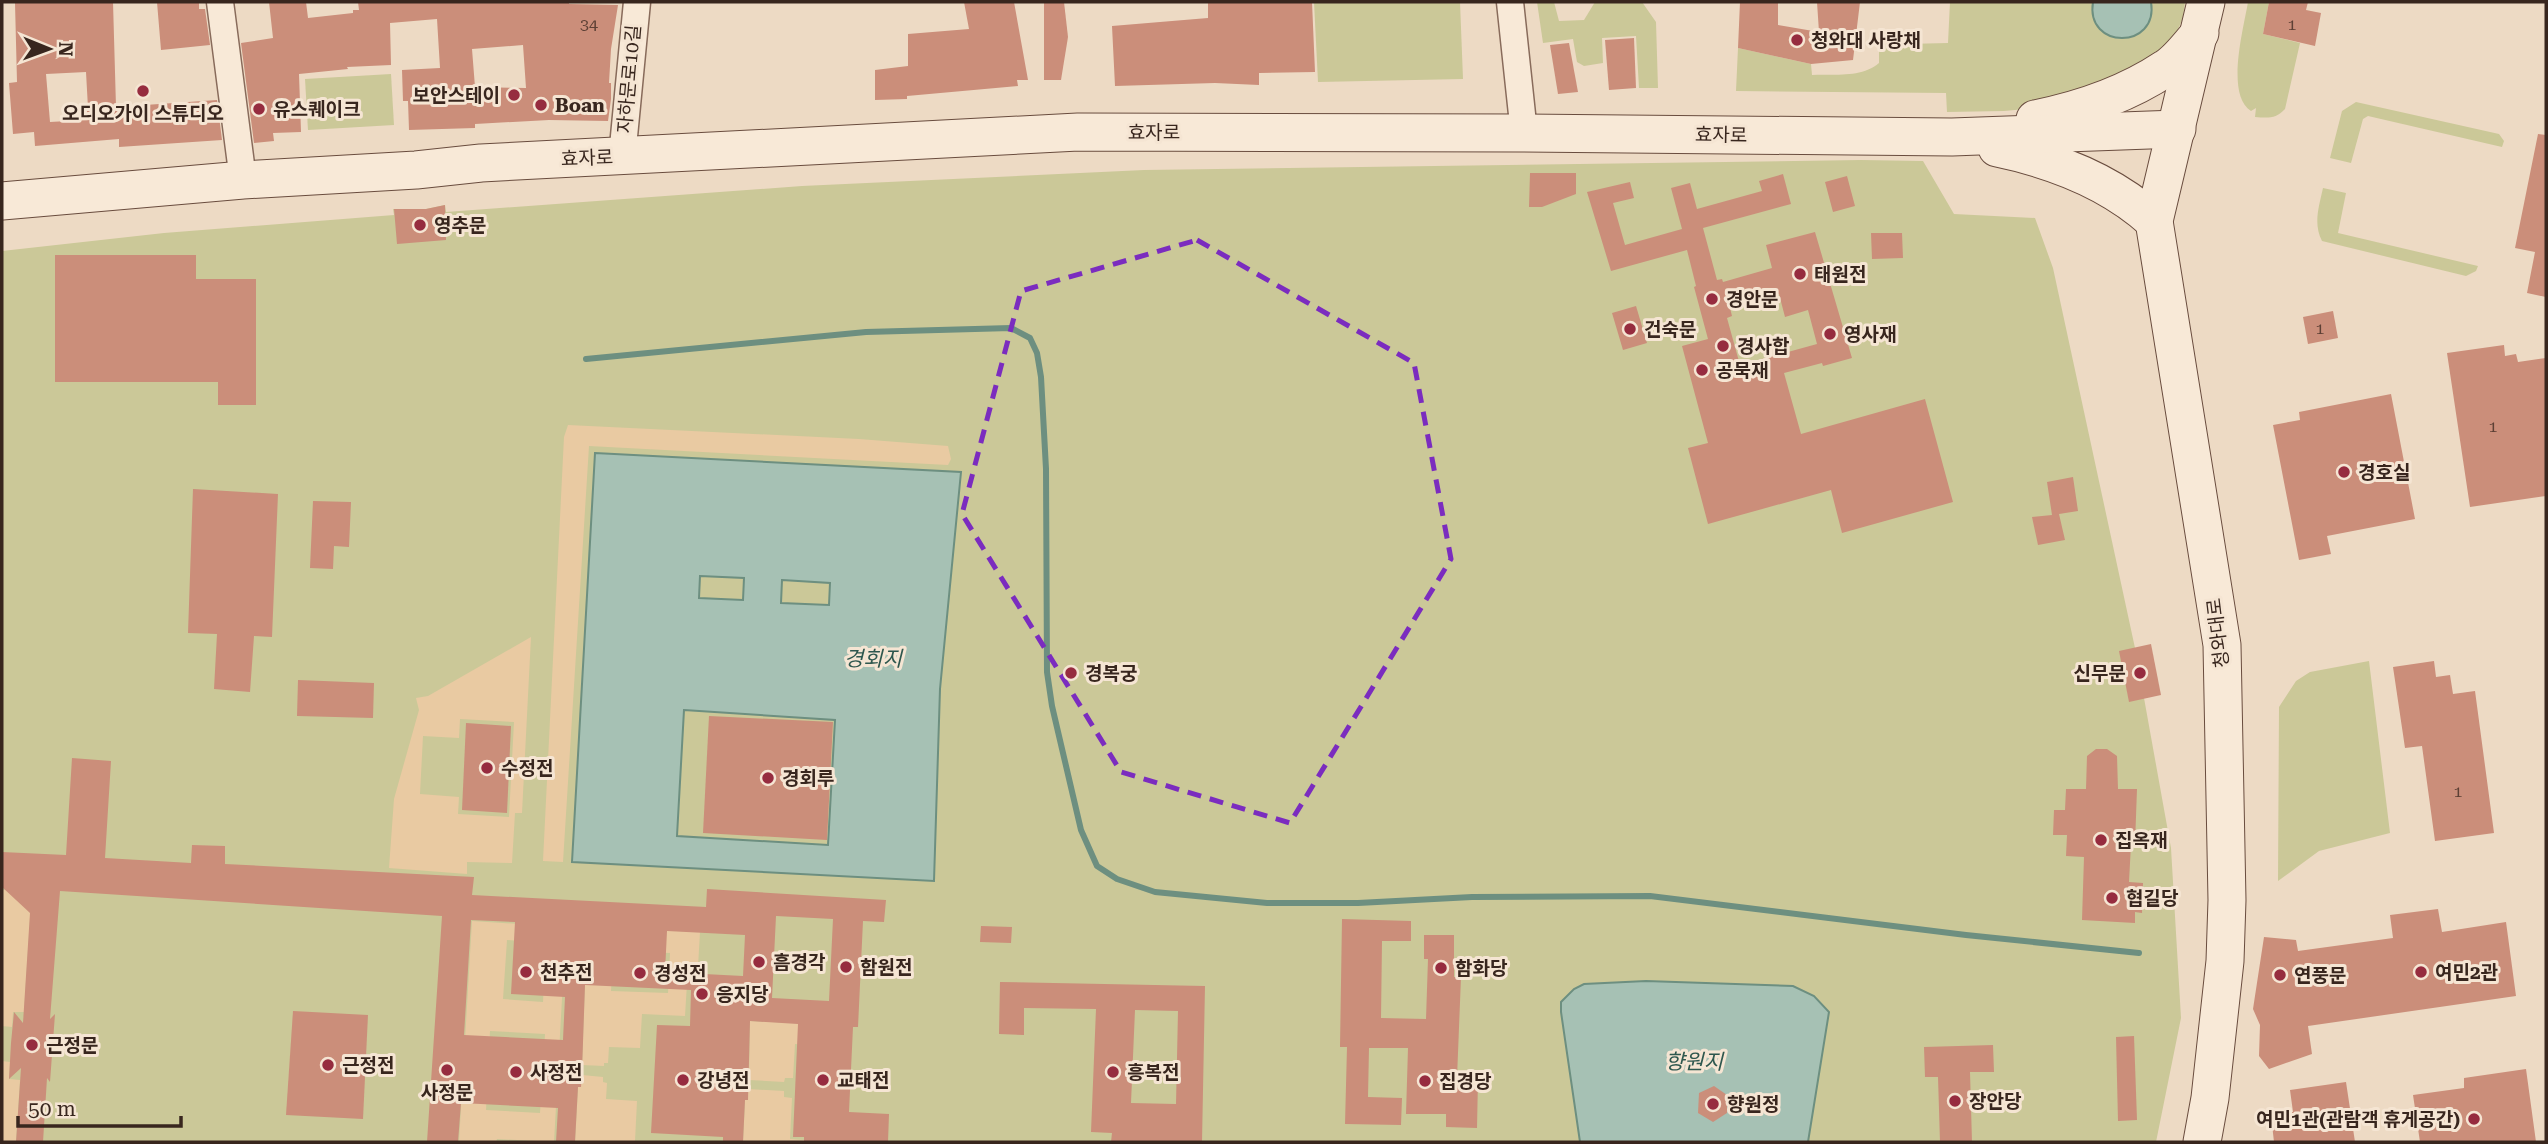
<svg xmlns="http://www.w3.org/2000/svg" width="2548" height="1144" viewBox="0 0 2548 1144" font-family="'Roboto Serif','Noto Sans KR',serif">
<rect width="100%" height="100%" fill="#eddac4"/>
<!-- green -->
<g fill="#cbc898">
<path d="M1314,2H1460L1463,79L1318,82Z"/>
<path d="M1537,2H1554L1559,21L1584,20L1595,2H1642L1656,22L1658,88H1639L1636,36L1602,38L1603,63L1584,66L1577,62L1573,39L1543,43Z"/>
<path d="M1950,2H2185L2183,18L2172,43L2068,105L2004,111L1947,112L1946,93L1736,91L1738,48L1811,64L1812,75C1833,74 1862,78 1879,63V42L1893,39L1906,44L1948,43Z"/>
<path d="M2248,2H2269L2263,34L2300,43L2285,109C2276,119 2268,118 2255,117L2256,108L2251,111C2225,95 2244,27 2248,2Z"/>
<path d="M391,74L394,125L308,130L305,79Z"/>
<path d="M2356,102L2499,134L2504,141L2502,147L2368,116L2363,119L2351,163L2330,158L2342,111Z"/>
<path d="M1861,160L1923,161L1954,214L2035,218L2053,268L2135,648L2171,848L2181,1018L2156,1142H2V251L164,233L394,215L393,209H426L445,205L446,212L802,186L1144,170Z"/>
<path d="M2323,188L2346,193L2338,233L2478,266L2476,271L2466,276L2322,241C2313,223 2319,207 2323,188Z"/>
<path d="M2369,661L2390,833L2319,851L2278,881L2279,707L2296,681L2310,672Z"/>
</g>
<!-- sand -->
<g fill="#e9caa2" fill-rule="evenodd">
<path d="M568,425L859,439L948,446L951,459L948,465L589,446L563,862L543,861L564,437Z"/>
<path d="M531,637L522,813H515L512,863L467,862V874L389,868L394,799L419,710L416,698L428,696ZM460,719L514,722L509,817L458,814L459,797L420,794L423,736L459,738Z"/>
<path d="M32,888L24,1012H13L12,1027L2,1026V890Z"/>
<path d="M472,921L566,927L554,1142L497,1139L496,1142H459ZM507,940L546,943L543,1002L503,999ZM490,1031L545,1034L540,1113L486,1110Z"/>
<path d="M587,927L700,932L698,967H688L685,1016L642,1014L640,1048L609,1047L608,1063H604V1066L582,1065ZM613,951L670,953L668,993L611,991Z"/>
<path d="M750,1021L811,1024L810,1045L795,1044L793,1078H785L784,1082L749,1080Z"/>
<path d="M2,1061L10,1062L9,1079L20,1080L16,1142H2Z"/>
<path d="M582,1075L603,1077V1082L607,1083L606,1099L637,1101L635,1141L657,1142H575L578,1087Z"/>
<path d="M748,1089L784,1091V1097L792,1098L790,1139L804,1140V1142H743L745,1100H748Z"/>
</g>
<!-- water -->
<g fill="#a6c1b4" stroke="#6d8f80" stroke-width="2" fill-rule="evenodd">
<path d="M2093,2H2151C2159,50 2085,50 2093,2Z"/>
<path d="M595,453L961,472L940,689L934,881L572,862ZM700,576L744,578L743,600L699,598ZM782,580L830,583L829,605L781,603ZM684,710L835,720L828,845L677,836Z"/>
<path d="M1646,981L1793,986L1814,996L1829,1012L1808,1142H1580L1561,1012V1002L1574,989L1584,984Z"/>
</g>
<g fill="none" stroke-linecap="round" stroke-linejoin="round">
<!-- stream -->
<path stroke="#6d8f80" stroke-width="6" d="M586,359L866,332L1011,328L1030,338L1037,353L1041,377L1046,469L1047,672L1052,706L1081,830L1097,866L1117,879L1155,892L1267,903H1358L1472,897L1650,896L1966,935L2139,953"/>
</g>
<!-- building -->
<g fill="#cb8e7a" fill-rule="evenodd">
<path d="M113,2L116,107L217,100L222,140L119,147V139L35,146L34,132L13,134L9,83L17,82L15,3ZM86,72L88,108H84L85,120L50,122L46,74Z"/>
<path d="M157,2H199V9H205L210,45L161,50Z"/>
<path d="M269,2H306L308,18L353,13V10H359L358,2H569V4L618,5L611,49L609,83H611V99L608,121L549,120L475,124V128L409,130L408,101H403L402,70L440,68L437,19L390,23L391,65L347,67L348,69L299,74L301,132L273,133L274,141L254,143L241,43L273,38ZM523,45L526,88L475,87L472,49Z"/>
<path d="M964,2H1014L1028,80H1017L1018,86L907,96V99L875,100V70L908,66V34L969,29Z"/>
<path d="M1044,2H1064L1068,37L1061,80H1044Z"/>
<path d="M1208,2H1312L1315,72L1259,73V85L1215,83L1115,86L1112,26L1208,18Z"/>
<path d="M1740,2H1778V25L1819,32L1817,2H1860L1853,60L1811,64L1738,48Z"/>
<path d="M2269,2H2308L2306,10L2321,13L2315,46L2263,34Z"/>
<path d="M1634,38L1636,88L1609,90L1605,40Z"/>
<path d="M1569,43L1578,92L1558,94L1550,45Z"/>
<path d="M2538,134L2546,135V297L2527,293L2535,252L2515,248Z"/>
<path d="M1530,173H1576V194L1542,207H1529Z"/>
<path d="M1783,174L1791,204L1703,228L1717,280L1722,279L1723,282L1772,268L1766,245L1815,232L1852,358L1823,366L1822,363L1784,373L1801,434L1925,399L1953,502L1842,533L1831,490L1708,524L1688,448L1708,443L1682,346L1708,339L1694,287L1696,286L1687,250L1611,271L1587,192L1630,182L1634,198L1613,203L1625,245L1682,229L1671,188L1690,183L1697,209L1762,191L1759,181ZM1779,294L1785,317L1808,310L1817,344L1740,365L1727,318L1732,316L1730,308Z"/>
<path d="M1847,176L1855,206L1833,212L1825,182Z"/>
<path d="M445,205L446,240L397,244L394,209H426Z"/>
<path d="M1871,233H1902L1903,258L1872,259Z"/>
<path d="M55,255H196V279H256V405H218V382H55Z"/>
<path d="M1636,306L1647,343L1623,350L1612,313Z"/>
<path d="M2333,311L2338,338L2308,344L2303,317Z"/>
<path d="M2504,345L2505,356L2516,354L2518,362L2546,358V496L2470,507L2447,353Z"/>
<path d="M2391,394L2415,519L2327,536L2331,554L2299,560L2273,425L2300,420L2299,412Z"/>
<path d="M2073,477L2078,511L2059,514L2065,540L2038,545L2032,517L2052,515L2047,482Z"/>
<path d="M193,489L278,494L272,637L254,636L250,692L214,689L217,634L188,633Z"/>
<path d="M313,501L351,502L349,547L334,546L333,569L310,568Z"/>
<path d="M2151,644L2161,695L2129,702L2119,651Z"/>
<path d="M2434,661L2436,677L2450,675L2453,694L2475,691L2494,833L2435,841L2422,746L2405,748L2393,667Z"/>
<path d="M298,680L374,683L373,718L297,716Z"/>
<path d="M709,716L833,722L827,840L703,833Z"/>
<path d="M466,723L511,726L507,813L462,810Z"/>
<path d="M2096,749H2107L2117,756L2118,789H2137L2135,844H2131L2129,882L2143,883L2142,913L2135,912V923L2082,920L2084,857L2066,856L2067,835H2053L2054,810H2065L2066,789H2086L2087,756Z"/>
<path d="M72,758L111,761L105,858L191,863L192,845L225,846V864L474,877L472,895L706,907L707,889L886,900L884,922L863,921L858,1027H853L849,1112L889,1114L888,1142H804V1137H793L798,1024L750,1021L748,1100H745L743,1142H723V1137L651,1133L657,1025L690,1026L691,990L585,985L582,1071L581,1087H578L575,1142H556L558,1108L461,1103L458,1142H427L442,916L60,891L50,1019L55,1014L50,1082L47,1078L43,1142H16L21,1068L9,1079L11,1043L14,1012L23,1023L30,913L2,887V852L66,855ZM776,916L833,919L829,1001L772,998ZM471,920L515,922L511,994L565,997L563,1040L464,1035ZM667,931L745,935L743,976L665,972Z"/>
<path d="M2438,909L2442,932L2506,922L2516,996L2308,1026L2312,1054L2269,1069L2259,1056L2260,1025L2253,1009L2264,937L2296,940L2298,951L2393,938L2390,915Z"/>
<path d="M1342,919L1411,921V941H1382L1381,1018L1426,1019L1428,959H1424V935H1454V977H1461L1457,1078L1478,1079L1477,1128L1446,1127V1114H1406L1408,1048H1369L1368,1097L1402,1098L1401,1125L1345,1124L1347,1047H1340Z"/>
<path d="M981,926L1012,927L1011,943L980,942Z"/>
<path d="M1000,982L1205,986L1202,1142H1111L1112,1133L1091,1132L1096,1009L1024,1008V1035L999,1034ZM1135,1010L1178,1011L1176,1104L1131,1103Z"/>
<path d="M293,1011L368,1015L363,1119L286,1115Z"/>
<path d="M2134,1036L2137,1120L2118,1121L2116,1037Z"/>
<path d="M1993,1045L1994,1072H1970L1972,1142H1940L1938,1077H1925L1924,1047Z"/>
<path d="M2526,1069L2536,1142H2420L2413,1095L2464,1088V1078Z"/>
<path d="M2346,1082L2355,1142H2274L2271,1115L2293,1112L2290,1090Z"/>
<path d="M1714,1086L1727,1095V1113L1713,1122L1698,1113L1699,1093Z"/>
</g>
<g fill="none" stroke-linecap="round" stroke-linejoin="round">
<!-- street casing -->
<g stroke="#886b5b" stroke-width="29">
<g id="street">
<path d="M220,2L243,180"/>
<path d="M1510,2L1524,133"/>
<path d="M622,157L637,2"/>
</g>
</g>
<!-- secondary casing -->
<g stroke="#694c3e" stroke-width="39">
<g id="secondary">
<path d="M2035,119C2080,110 2127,94 2166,68C2179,60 2190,44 2200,33"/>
<path d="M1997,148C2055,160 2110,181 2154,221"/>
<path d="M2,201L243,180L416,170L481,163L1078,132L1524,133L1952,137L2177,129"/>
<path d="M2202,1142L2210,1098L2225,961L2227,900L2222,645L2154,221L2206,2"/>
</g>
</g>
<!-- street -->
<use href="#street" stroke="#f8e9d7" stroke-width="26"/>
<!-- secondary -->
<use href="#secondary" stroke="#f8e9d7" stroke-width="37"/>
</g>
<!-- marked area -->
<path fill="none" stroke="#7b2cbf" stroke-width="5" stroke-dasharray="14 9" stroke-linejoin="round" d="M1197,240L1414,363L1451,559L1290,823L1121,772L962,514L1021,291Z"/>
<!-- markers -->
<g fill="#962c3f" stroke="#f5e5d3" stroke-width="2.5">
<circle cx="1797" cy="40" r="7"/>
<circle cx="143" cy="91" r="7"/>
<circle cx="514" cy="95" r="7"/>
<circle cx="541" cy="105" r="7"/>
<circle cx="259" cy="109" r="7"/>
<circle cx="420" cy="225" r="7"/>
<circle cx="1800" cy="274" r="7"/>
<circle cx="1712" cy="299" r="7"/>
<circle cx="1630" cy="329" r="7"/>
<circle cx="1830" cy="334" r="7"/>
<circle cx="1723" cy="346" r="7"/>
<circle cx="1702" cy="370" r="7"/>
<circle cx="2344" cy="472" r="7"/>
<circle cx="1071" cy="673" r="7"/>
<circle cx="2140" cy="673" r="7"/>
<circle cx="487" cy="768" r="7"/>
<circle cx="768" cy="778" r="7"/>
<circle cx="2101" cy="840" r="7"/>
<circle cx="2112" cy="898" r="7"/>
<circle cx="759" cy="962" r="7"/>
<circle cx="846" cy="967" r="7"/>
<circle cx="1441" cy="968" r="7"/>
<circle cx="526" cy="972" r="7"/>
<circle cx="2421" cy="972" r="7"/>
<circle cx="640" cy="973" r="7"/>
<circle cx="2280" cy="975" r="7"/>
<circle cx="702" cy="994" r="7"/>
<circle cx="32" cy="1045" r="7"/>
<circle cx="328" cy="1065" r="7"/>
<circle cx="447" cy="1070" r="7"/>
<circle cx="516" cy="1072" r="7"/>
<circle cx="1113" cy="1072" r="7"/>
<circle cx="683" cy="1080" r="7"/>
<circle cx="823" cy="1080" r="7"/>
<circle cx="1425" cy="1081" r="7"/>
<circle cx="1955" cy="1101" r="7"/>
<circle cx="1713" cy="1104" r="7"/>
<circle cx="2474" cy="1119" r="7"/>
</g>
<g text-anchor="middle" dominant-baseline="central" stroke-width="6" stroke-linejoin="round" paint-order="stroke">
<!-- number labels -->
<g font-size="16" fill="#5d4035">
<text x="589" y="24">34</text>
<text x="2292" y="24">1</text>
<text x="2320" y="328">1</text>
<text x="2493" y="426">1</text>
<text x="2458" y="791">1</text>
</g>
<!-- poi labels -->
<g font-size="19" font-weight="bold" fill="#38261e" stroke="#f5e5d3" text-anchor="start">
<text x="1811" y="40">청와대 사랑채</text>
<text x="500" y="95" text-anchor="end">보안스테이</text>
<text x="555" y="105">Boan</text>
<text x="273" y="109">유스퀘이크</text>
<text x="143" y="113" text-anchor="middle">오디오가이 스튜디오</text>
<text x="434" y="225">영추문</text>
<text x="1814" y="274">태원전</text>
<text x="1726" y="299">경안문</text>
<text x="1644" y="329">건숙문</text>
<text x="1844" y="334">영사재</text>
<text x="1737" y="346">경사합</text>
<text x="1716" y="370">공묵재</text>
<text x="2358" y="472">경호실</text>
<text x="1085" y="673">경복궁</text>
<text x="2126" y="673" text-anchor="end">신무문</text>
<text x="501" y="768">수정전</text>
<text x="782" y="778">경회루</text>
<text x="2115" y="840">집옥재</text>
<text x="2126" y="898">협길당</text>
<text x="773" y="962">흠경각</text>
<text x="860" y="967">함원전</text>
<text x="1455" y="968">함화당</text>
<text x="540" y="972">천추전</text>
<text x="2435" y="972">여민2관</text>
<text x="654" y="973">경성전</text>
<text x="2294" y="975">연풍문</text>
<text x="716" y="994">응지당</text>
<text x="46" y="1045">근정문</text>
<text x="342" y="1065">근정전</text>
<text x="530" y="1072">사정전</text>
<text x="1127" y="1072">흥복전</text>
<text x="697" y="1080">강녕전</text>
<text x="837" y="1080">교태전</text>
<text x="1439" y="1081">집경당</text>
<text x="447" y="1092" text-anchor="middle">사정문</text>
<text x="1969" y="1101">장안당</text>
<text x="1727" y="1104">향원정</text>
<text x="2460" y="1119" text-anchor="end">여민1관(관람객 휴게공간)</text>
</g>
<!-- street labels -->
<g font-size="19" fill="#38261e" stroke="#f5e5d3">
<text transform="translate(629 79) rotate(-85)">자하문로10길</text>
<text x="1154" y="132">효자로</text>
<text transform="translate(1721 135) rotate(1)">효자로</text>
<text transform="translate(587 158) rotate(-2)">효자로</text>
<text transform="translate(2218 633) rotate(-97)">청와대로</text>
</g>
<!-- water labels -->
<g font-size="21" font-style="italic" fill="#2e574e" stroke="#f5e5d3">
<text x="873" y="659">경회지</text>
<text x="1694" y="1062">향원지</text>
</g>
</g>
<!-- border -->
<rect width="2548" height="1144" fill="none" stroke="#38261e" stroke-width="7"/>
<!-- north arrow -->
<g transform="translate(49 49) rotate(91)" stroke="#f5e5d3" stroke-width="5" paint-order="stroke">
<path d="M0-5L12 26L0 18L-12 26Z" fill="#38261e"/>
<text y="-10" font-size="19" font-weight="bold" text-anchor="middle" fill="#38261e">N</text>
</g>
<!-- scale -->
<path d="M18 1116v10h163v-10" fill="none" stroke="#38261e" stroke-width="3.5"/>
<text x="28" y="1116" font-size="21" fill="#38261e" stroke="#f5e5d3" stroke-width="5" paint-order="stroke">50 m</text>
</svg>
